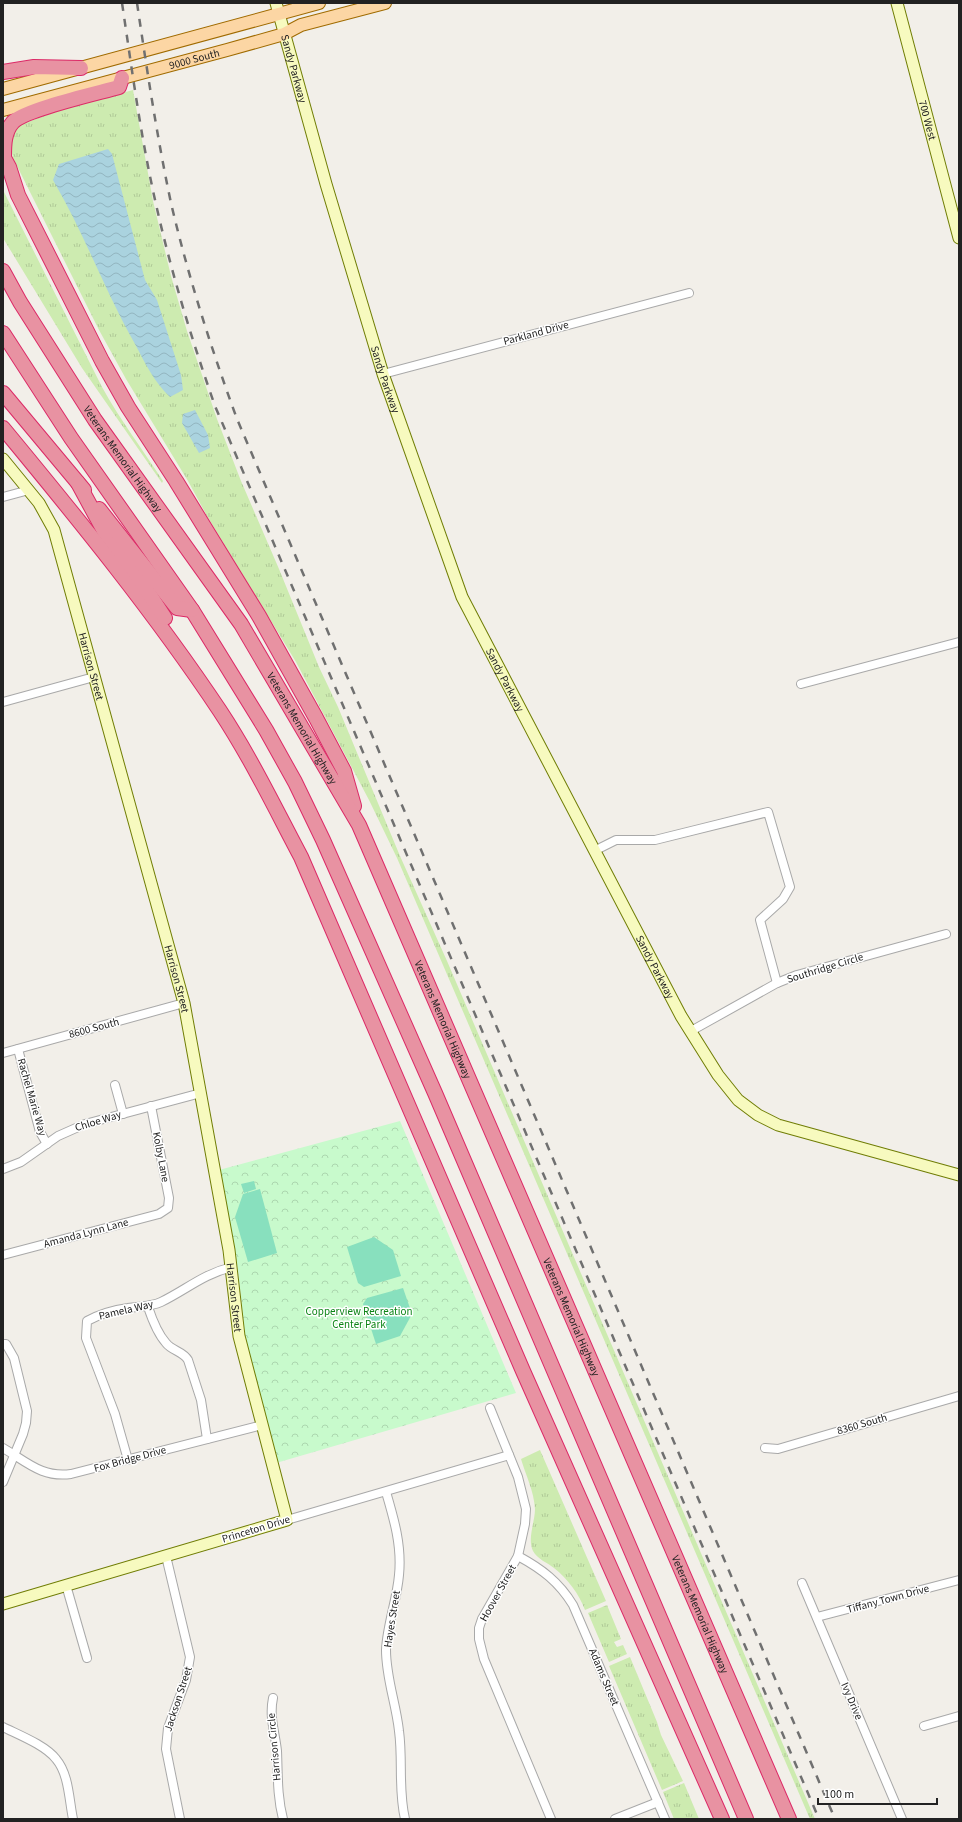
<svg xmlns="http://www.w3.org/2000/svg" width="962" height="1822" viewBox="0 0 962 1822" font-family="'Source Sans 3',sans-serif">
<defs>
<pattern id="grass-tufts" width="24" height="20" patternUnits="userSpaceOnUse"><rect width="24" height="20" fill="#cdebb0"/><path d="M3 7l-1-3M5 7V3M7 7l1-3M15 17l-1-3M17 17v-4M19 17l1-3" fill="none" stroke="#b0c997"/></pattern>
<pattern id="park-crowns" width="20" height="18" patternUnits="userSpaceOnUse"><rect width="20" height="18" fill="#c8facc"/><path d="M2 6a3 3 0 1 1 6 0M12 15a3 3 0 1 1 6 0" fill="none" stroke="#acd6af"/></pattern>
<pattern id="water-waves" width="16" height="10" patternUnits="userSpaceOnUse"><rect width="16" height="10" fill="#aad3df"/><path d="M0 5q4-4 8 0t8 0" fill="none" stroke="#92b5bf"/></pattern>
</defs>
<rect width="100%" height="100%" fill="#f2efe9"/>
<!-- grass -->
<g fill="url(#grass-tufts)">
<path d="M133,90L153,201L171,276L187,331L217,419L241,481L279,569L319,667L338,707L400,856L447,961L815,1819H810L397,858L369,800L296,662L207,516L188,481L126,379L99,330L13,158L10,144L14,129H17L20,125L65,108Z"/>
<path d="M3,190L102,387C120,420 143,450 163,481L162,483L82,368L3,238Z"/>
<path d="M540,1450L606,1601L585,1610C579,1594 568,1579 554,1568C548,1563 537,1559 533,1551C527,1539 535,1522 535,1509C534,1491 526,1476 521,1459Z"/>
<path d="M607,1605L621,1639L614,1642L617,1647L623,1645L627,1654L609,1662L588,1613Z"/>
<path d="M630,1657L657,1722L661,1735L683,1781L662,1790L609,1666Z"/>
<path d="M684,1783L699,1819H674L663,1792Z"/>
</g>
<!-- park -->
<path fill="url(#park-crowns)" d="M400,1121L516,1393L276,1463L266,1416L245,1337L238,1270L219,1170Z"/>
<!-- pitch -->
<g fill="#88e0be">
<path d="M254,1181L256,1189L244,1193L241,1184Z"/>
<path d="M260,1189L277,1253L248,1262L235,1217L243,1194Z"/>
<path d="M374,1237L393,1250L401,1276L364,1287L358,1283L347,1247Z"/>
<path d="M403,1288L412,1314L400,1336L376,1344L363,1304L367,1298Z"/>
</g>
<!-- water -->
<g fill="url(#water-waves)">
<path d="M108,149L112,154L145,280L157,300L181,375L183,390L170,397C154,382 145,363 135,344C105,291 84,233 53,180L59,164Z"/>
<path d="M195,410L208,435L210,448L199,453L182,423L183,414Z"/>
</g>
<g fill="none" stroke-linecap="round" stroke-linejoin="round">
<!-- street casing -->
<g stroke="#a9a9a9" stroke-width="10">
<g id="street">
<path d="M383,374L689,293"/>
<path d="M3,497L29,490"/>
<path d="M801,684L959,642"/>
<path d="M3,702L94,677"/>
<path d="M594,851L616,840H655L768,812L790,887L783,899L760,920L777,983"/>
<path d="M691,1031L777,983L797,975L946,934"/>
<path d="M18,1049L40,1132L47,1144"/>
<path d="M3,1053L184,1003"/>
<path d="M115,1085L123,1114"/>
<path d="M3,1169L21,1162L58,1136L85,1124L201,1093"/>
<path d="M3,1255L159,1214L168,1208L169,1198L151,1106"/>
<path d="M148,1307C152,1319 157,1333 166,1343C172,1351 183,1351 188,1360L201,1400L207,1439"/>
<path d="M3,1344H6L14,1358L27,1411L26,1423L23,1434L3,1482"/>
<path d="M490,1408L518,1477L526,1509L525,1524L518,1556L482,1619L479,1628V1639L484,1659L551,1819"/>
<path d="M3,1448C27,1462 42,1478 71,1474L262,1425"/>
<path d="M765,1448L778,1449L959,1396"/>
<path d="M128,1460L115,1414L86,1338L87,1321C100,1314 113,1310 128,1308C139,1306 150,1307 161,1302C186,1290 203,1274 232,1267"/>
<path d="M386,1492C394,1519 402,1546 399,1575C397,1600 387,1625 386,1650C386,1678 396,1703 399,1731C403,1760 398,1790 405,1819"/>
<path d="M287,1520L509,1455"/>
<path d="M166,1556L190,1657L186,1680L168,1728L166,1749L180,1819"/>
<path d="M518,1556C542,1569 559,1582 573,1605L665,1819"/>
<path d="M802,1583L902,1819"/>
<path d="M66,1585L87,1658"/>
<path d="M817,1617L959,1580"/>
<path d="M273,1698C269,1717 275,1732 277,1751C278,1774 277,1796 283,1819"/>
<path d="M924,1726L959,1716"/>
<path d="M3,1727C19,1735 45,1745 56,1759C69,1774 69,1800 73,1819"/>
<path d="M615,1819L658,1802"/>
</g>
</g>
<!-- secondary casing -->
<g stroke="#707d05" stroke-width="13">
<g id="secondary">
<path id="s1" d="M276,3L326,184L383,374L462,597L681,1016L718,1075L738,1100L758,1115L778,1125L959,1175"/>
<path id="s2" d="M897,3L959,238"/>
<path id="s3" d="M3,459L39,503L54,530L184,1003L229,1250L239,1336L287,1520L3,1604"/>
</g>
</g>
<!-- primary casing -->
<g stroke="#a06b00" stroke-width="14">
<g id="primary">
<path d="M3,89L319,3"/>
<path id="s4" d="M3,110L227,50L284,34L301,25L385,3"/>
</g>
</g>
<!-- highway casing -->
<g stroke="#dc2a67" stroke-width="16">
<g id="highway">
<path d="M3,72L34,67L81,68"/>
<path d="M3,156L9,167L18,195L102,361L128,407L176,481L259,616L316,718L344,771L354,806"/>
<path d="M4,157C4,145 4,132 13,122C26,109 98,93 119,87L122,78"/>
<path id="s5" d="M3,271L20,302L95,420L241,624L359,825L789,1819"/>
<path d="M3,333L71,438L192,610L266,730L295,782L323,840L435,1093L746,1819"/>
<path d="M3,393L84,490"/>
<path d="M3,428C79,520 154,612 220,711C251,758 275,808 301,857L523,1371L722,1819"/>
<path d="M78,483L104,531L133,569L165,618"/>
<path d="M99,509L177,608L192,610"/>
</g>
</g>
<!-- street -->
<use href="#street" stroke="#fff" stroke-width="8"/>
<!-- secondary -->
<use href="#secondary" stroke="#f7fabf" stroke-width="11"/>
<!-- primary -->
<use href="#primary" stroke="#fcd6a4" stroke-width="12"/>
<!-- highway -->
<use href="#highway" stroke="#e892a2" stroke-width="14"/>
<!-- rail -->
<g stroke="#707070" stroke-width="2.5" stroke-dasharray="8 8" stroke-linecap="butt">
<path d="M122,3C130,56 137,109 147,161C163,245 187,326 215,406L819,1819"/>
<path d="M137,3C147,70 157,137 171,203C188,276 211,348 237,419L835,1819"/>
</g>
</g>
<g text-anchor="middle" dominant-baseline="central" stroke-width="3" stroke-linejoin="round" paint-order="stroke">
<!-- street labels -->
<g font-size="11" fill="#222" stroke="#fff">
<text stroke="none"><textPath href="#s4" startOffset="198">9000 South</textPath></text>
<text stroke="none"><textPath href="#s1" startOffset="68">Sandy Parkway</textPath></text>
<text stroke="none"><textPath href="#s2" startOffset="121">700 West</textPath></text>
<text transform="translate(536 333) rotate(-15)">Parkland Drive</text>
<text stroke="none"><textPath href="#s1" startOffset="392">Sandy Parkway</textPath></text>
<text stroke="none"><textPath href="#s5" startOffset="223">Veterans Memorial Highway</textPath></text>
<text stroke="none"><textPath href="#s3" startOffset="229">Harrison Street</textPath></text>
<text stroke="none"><textPath href="#s1" startOffset="716">Sandy Parkway</textPath></text>
<text stroke="none"><textPath href="#s5" startOffset="547">Veterans Memorial Highway</textPath></text>
<text stroke="none"><textPath href="#s1" startOffset="1040">Sandy Parkway</textPath></text>
<text transform="translate(825 968) rotate(-17)">Southridge Circle</text>
<text stroke="none"><textPath href="#s3" startOffset="553">Harrison Street</textPath></text>
<text stroke="none"><textPath href="#s5" startOffset="871">Veterans Memorial Highway</textPath></text>
<text transform="translate(94 1028) rotate(-15)">8600 South</text>
<text transform="translate(32 1097) rotate(74)">Rachel Marie Way</text>
<text transform="translate(98 1121) rotate(-17)">Chloe Way</text>
<text transform="translate(161 1157) rotate(79)">Kolby Lane</text>
<text transform="translate(86 1233) rotate(-15)">Amanda Lynn Lane</text>
<text stroke="none"><textPath href="#s3" startOffset="877">Harrison Street</textPath></text>
<text transform="translate(126 1310) rotate(-13)">Pamela Way</text>
<text stroke="none"><textPath href="#s5" startOffset="1195">Veterans Memorial Highway</textPath></text>
<text transform="translate(862 1424) rotate(-16)">8360 South</text>
<text transform="translate(130 1459) rotate(-15)">Fox Bridge Drive</text>
<text transform="translate(256 1529) rotate(-17)">Princeton Drive</text>
<text transform="translate(498 1593) rotate(-61)">Hoover Street</text>
<text transform="translate(888 1599) rotate(-15)">Tiffany Town Drive</text>
<text stroke="none"><textPath href="#s5" startOffset="1519">Veterans Memorial Highway</textPath></text>
<text transform="translate(392 1619) rotate(-81)">Hayes Street</text>
<text transform="translate(604 1677) rotate(67)">Adams Street</text>
<text transform="translate(178 1699) rotate(-72)">Jackson Street</text>
<text transform="translate(852 1701) rotate(67)">Ivy Drive</text>
<text transform="translate(274 1747) rotate(-95)">Harrison Circle</text>
</g>
<!-- park labels -->
<g font-size="11" fill="#0c8416" stroke="#fff">
<text x="359" y="1311">Copperview Recreation<tspan x="359" dy="13">Center Park</tspan></text>
</g>
</g>
<!-- border -->
<rect width="962" height="1822" fill="none" stroke="#222222" stroke-width="8"/>
<!-- scale -->
<path d="M818 1798v6h119v-6" fill="none" stroke="#222222" stroke-width="2"/>
<text x="824" y="1798" font-size="12" fill="#222222" stroke="#ffffff" stroke-width="3" paint-order="stroke">100 m</text>
</svg>
